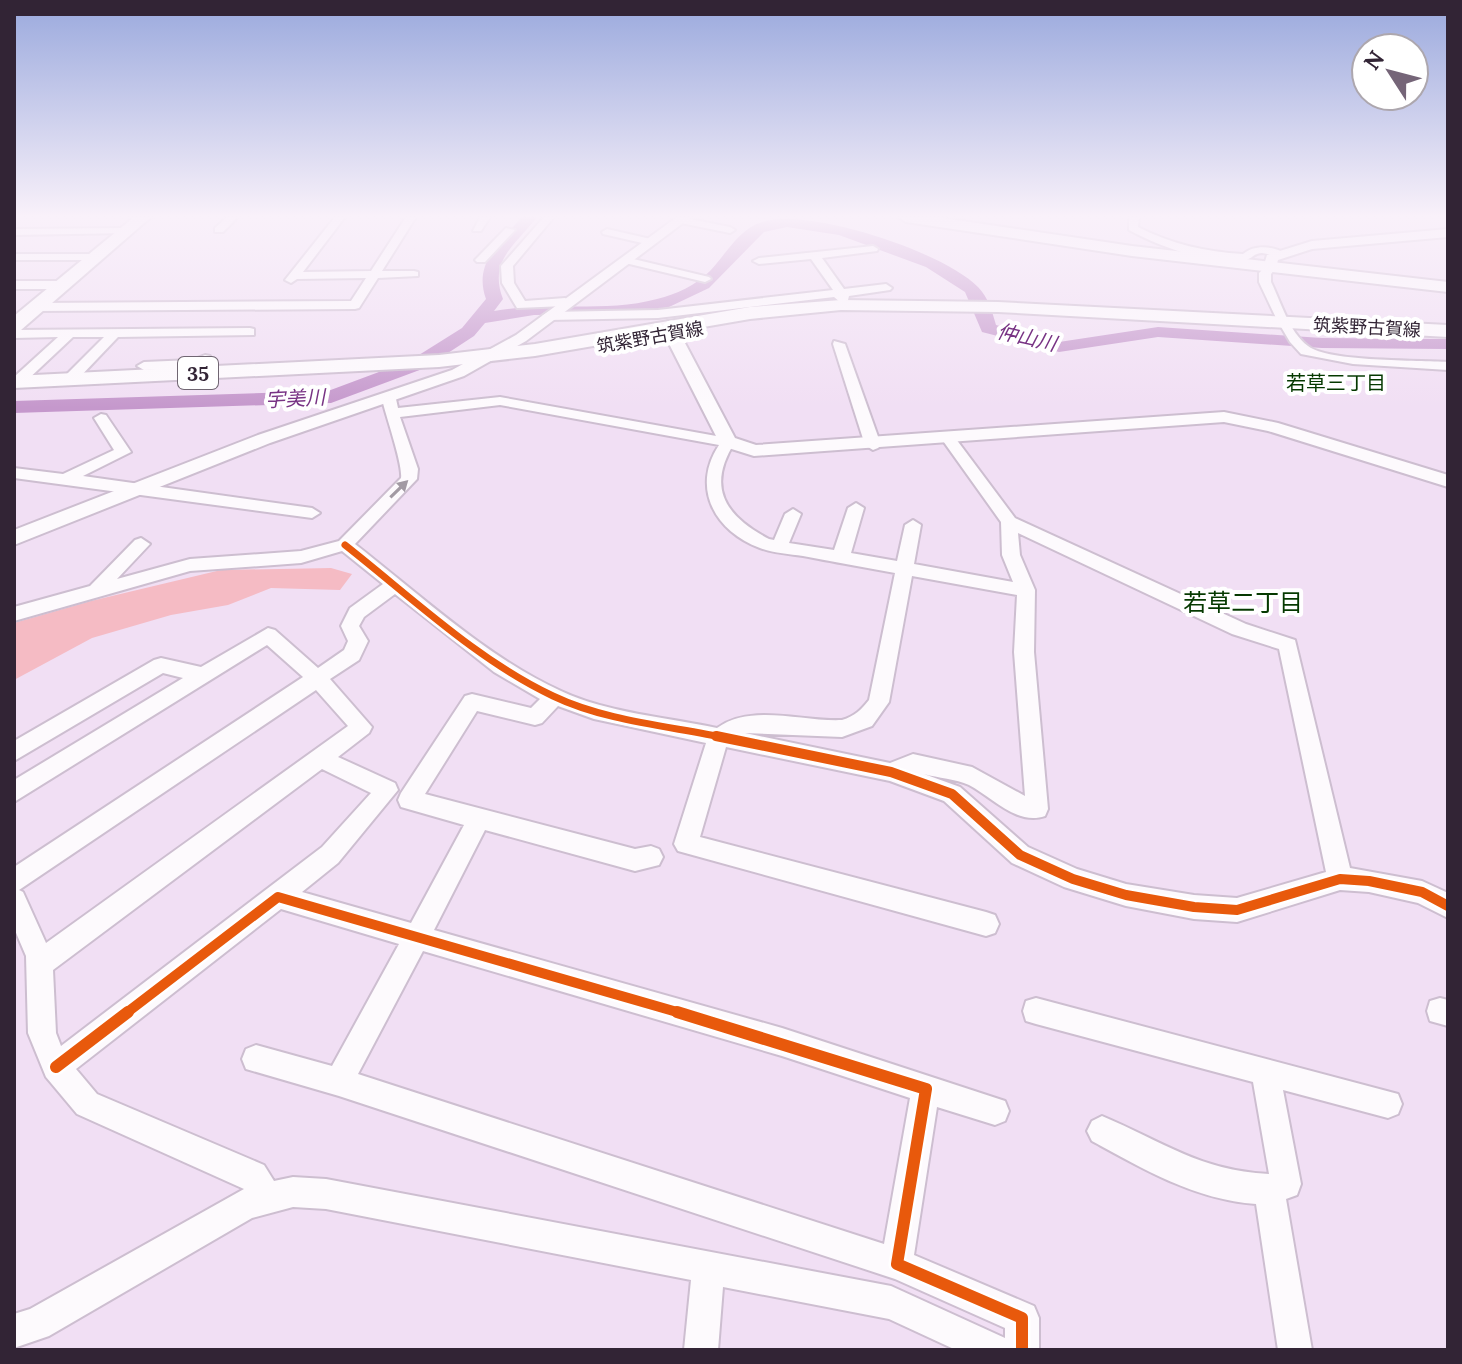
<svg xmlns="http://www.w3.org/2000/svg" width="1462" height="1364" viewBox="0 0 1462 1364" font-family="Lora,'Noto Sans JP',serif">
<rect width="100%" height="100%" fill="#f1dff4"/>
<!-- green -->
<path fill="#f5bbc4" d="M331,568L352,574L340,590L271,588L228,605L171,615L92,638L14,680V623L91,601L221,570Z"/>
<g fill="none" stroke-linecap="round" stroke-linejoin="round">
<!-- river -->
<path fill="#c598cc" fill-rule="evenodd" d="M522,217H537C516,245 488,260 503,299L494,311C548,301 605,313 657,299C677,294 696,285 710,271C726,254 739,229 762,222C809,207 944,252 978,287C988,297 992,311 996,325L1059,342L1158,327L1322,338L1448,339V349L1322,348L1158,337L1059,352L982,332L965,292L926,267L839,235L787,227L764,232L709,288L669,307L633,314L534,315L485,323L474,336L425,368L331,403L14,413V401L328,391L411,360L462,328L486,299C473,263 500,242 522,217Z"/>
<!-- minor casing -->
<g stroke="#cdbed0" stroke-width="4">
<g id="minor">
<path d="M227,217H238L223,232H215V228Z"/>
<path d="M335,217H345L303,272L371,271L406,217H416L382,271H414L418,272V276L378,278L359,308L355,309L37,311L31,307L37,303L351,301L366,278L297,279L291,283L285,280Z"/>
<path d="M480,217H490L481,231H473Z"/>
<path d="M544,217H554L513,266L514,283L525,301L565,298L571,302L565,306L517,308L502,283L501,266Z"/>
<path d="M680,217L730,227L735,230L730,233L676,222L675,220Z"/>
<path d="M1129,217H1139L1138,227C1171,244 1206,252 1243,254C1255,244 1273,246 1286,254C1277,259 1272,254 1262,253C1254,253 1252,259 1245,260C1212,266 1158,246 1129,230Z"/>
<path d="M126,228L130,229V233L14,235V229Z"/>
<path d="M506,228L515,230L485,262H477L475,260Z"/>
<path d="M607,229L655,240L656,242L651,245L603,234L602,232Z"/>
<path d="M873,246L878,249L877,251L822,258L844,289L886,284L892,288L890,290L849,296L848,300L840,302L834,297L658,318L548,320L542,316L548,312L658,310L833,290L811,259L759,264L753,261L759,258Z"/>
<path d="M14,254H96L102,257L96,260H14Z"/>
<path d="M625,257L709,277L711,279L705,282L621,262L619,260Z"/>
<path d="M1266,266L1276,268L1271,274V282C1281,302 1289,332 1308,346C1328,362 1419,360 1448,362V370L1353,364L1301,354L1290,342L1277,320L1259,282V273Z"/>
<path d="M14,281H63L69,285L63,289H14Z"/>
<path d="M250,328L254,329V335L118,337L77,380H67V374L104,337H73L23,384H14V377L58,337L14,338V330Z"/>
<path d="M834,341L845,344L881,445L878,448L873,450L865,445L833,344Z"/>
<path d="M205,355L210,356V362L195,368L144,370L137,366L144,362L192,360Z"/>
<path d="M389,395L396,399L398,408L500,397L733,439L735,442C706,487 725,516 769,539L774,540L785,514L793,509L801,514L789,543L834,550L848,508L856,503L864,508L851,553L897,561L905,525L913,520L921,525L914,564L1013,582L1002,555L1001,522L941,438L943,435H953L1015,518L1246,624L1295,640L1350,868L1422,881L1448,893V918L1418,903L1369,892L1340,890L1237,922L1194,919L1126,906L1064,887L1012,863L944,801L890,781L726,747L700,837L986,912L995,915L999,924L995,933L986,936L678,851L674,844L706,743L594,719L558,706L542,723L535,725L477,711L425,794L635,849L651,846L659,849L663,857L659,865L635,871L485,830L434,930L782,1028L1005,1101L1009,1111L1005,1121L995,1125L937,1107L914,1255L1034,1306L1039,1318V1350H956L889,1319L723,1287L718,1350H684L691,1280L326,1209L293,1207L252,1218L49,1336L14,1348V1314L30,1309L244,1189L77,1114L46,1077L28,1033L26,956L14,928V867L303,677L267,645L14,802V780L183,678L163,673L14,761V741L154,660L161,658L201,667L268,628L275,630L318,668L344,650L348,641L341,626L350,608L383,584L342,551L301,563L190,571L14,621V607L90,586L135,540L141,538L150,544L117,579L190,559L301,551L339,541L401,478C403,464 386,417 382,399ZM500,405L719,445C691,487 714,531 760,548C773,553 789,554 803,556C833,562 864,567 895,573L869,700C861,710 855,716 842,720C803,722 751,703 717,728C666,717 608,713 561,691C489,659 418,593 355,544L417,479L418,469L400,417ZM1018,533L1232,634L1279,649L1326,872L1237,898L1194,895L1126,884L1077,869L1028,847L960,787L924,774C938,778 956,779 969,785C992,797 1017,826 1045,816L1048,809L1034,652L1035,590L1020,555ZM912,576L1017,595L1014,652L1025,796L972,767L913,754L890,763L745,733L842,737L872,726L889,702ZM395,594L494,672L540,699L531,708L472,694L465,696L401,793L398,800L401,807L464,825L411,923L302,892L338,863L398,790L395,783L338,757L369,733L372,727L330,679L359,660L368,641L359,626L364,617ZM316,690L348,726L46,943L23,892L19,890ZM322,769L371,793L322,847L61,1046L56,1033L53,970ZM281,909L399,944L332,1066L256,1045L246,1049L242,1059L246,1069L339,1096L895,1279L1005,1328V1338L891,1286L326,1179L293,1177L274,1181L264,1165L97,1094L76,1069ZM423,951L782,1056L910,1098L884,1244L358,1074Z"/>
<path d="M101,414L106,415L131,452L83,476L312,508L320,513L312,518L14,478V468L63,474L114,450L94,418Z"/>
<path d="M1036,998L1398,1094L1402,1104L1398,1114L1388,1118L1283,1090L1301,1184L1297,1195L1286,1199L1312,1350H1278L1256,1204C1196,1200 1143,1169 1092,1141L1087,1131L1092,1121L1102,1116C1164,1142 1198,1170 1269,1174L1253,1082L1036,1024L1026,1021L1023,1011L1026,1001Z"/>
<path d="M1440,998L1448,1000V1026L1430,1021L1427,1011L1430,1001Z"/>
</g>
</g>
<!-- tertiary casing -->
<g stroke="#cdbed0" stroke-width="4">
<g id="tertiary">
<path d="M677,217H691L526,341L464,376L270,443L14,545V530L258,435L452,370L516,335Z"/>
<path d="M1448,229V237L1312,249L1278,260L1275,271L1263,268L1267,255L1312,241Z"/>
<path d="M668,321L676,326L735,438L756,445L1224,412L1278,423L1448,475V487L1268,431L1224,422L754,456L722,446L719,442L660,326Z"/>
</g>
</g>
<!-- primary casing -->
<g stroke="#cdbed0" stroke-width="4">
<g id="primary">
<path d="M134,217H151L21,330L14,332V316Z"/>
<path d="M898,217H936L1132,246L1448,282V292L1132,256L906,222Z"/>
<path d="M841,300L998,302L1448,325V337L998,312L841,310L750,319L535,356L439,367L14,388V376L439,355L535,344L750,307Z"/>
</g>
</g>
<!-- minor -->
<use href="#minor" fill="#fdfafd" fill-rule="evenodd"/>
<!-- tertiary -->
<use href="#tertiary" fill="#fdfafd" fill-rule="evenodd"/>
<!-- primary -->
<use href="#primary" fill="#fdfafd" fill-rule="evenodd"/>
<!-- cycleway-far2 casing -->
<g stroke="#fff" stroke-width="12">
<path id="cycleway-far2" d="M345,545C410,596 478,661 553,696C605,721 669,726 726,738"/>
</g>
<!-- cycleway-far1 casing -->
<g stroke="#fff" stroke-width="15">
<g id="cycleway-far1">
<path d="M716,736L891,772L952,794L1020,855L1073,879L1126,895L1194,907L1237,910L1340,879L1369,881L1422,892L1448,906"/>
<path d="M125,1014L278,897L684,1014"/>
</g>
</g>
<!-- cycleway casing -->
<g stroke="#fff" stroke-width="17">
<g id="cycleway">
<path d="M677,1012L926,1089L897,1264L1022,1318V1350"/>
<path d="M56,1067L128,1012"/>
</g>
</g>
<!-- cycleway-far2 -->
<use href="#cycleway-far2" stroke="#e8590c" stroke-width="7"/>
<!-- cycleway-far1 -->
<use href="#cycleway-far1" stroke="#e8590c" stroke-width="10"/>
<!-- cycleway -->
<use href="#cycleway" stroke="#e8590c" stroke-width="12"/>
</g>
<!-- one-way arrows -->
<defs><path id="oneway-solid" d="M-6-.8H1V-3.2L6.5 0L1 3.2V.8H-6Z" transform="scale(2)"/></defs>
<use fill="#a29aa3" href="#oneway-solid" transform="translate(399 489) rotate(-44)"/>
<!-- sky -->
<linearGradient id="sky" x2="0" y2="1"><stop stop-color="#9aa9dd"/><stop offset="0.53" stop-color="#f9f1fa"/><stop offset="1" stop-color="#f9f1fa" stop-opacity="0"/></linearGradient>
<rect width="1462" height="408" fill="url(#sky)"/>
<g text-anchor="middle" dominant-baseline="central" stroke-width="8" stroke-linejoin="round" paint-order="stroke">
<!-- far-street labels -->
<g font-size="18" fill="#322435" stroke="#fff">
<text transform="translate(1367 327) rotate(3)">筑紫野古賀線</text>
<text transform="translate(650 337) rotate(-10)">筑紫野古賀線</text>
</g>
<!-- far-water labels -->
<g font-size="20" font-style="italic" fill="#783384" stroke="#fff">
<text transform="translate(1027 337) rotate(13)">仲山川</text>
<text transform="translate(295 398) rotate(-3)">宇美川</text>
</g>
<!-- shield labels -->
<rect fill="#fff" stroke="#706672" stroke-width="2" x="178" y="357" width="40" height="32" rx="6"/>
<g font-size="20" font-weight="bold" fill="#322435">
<text x="198" y="373">35</text>
</g>
<!-- far-neighbourhood labels -->
<g font-size="20" fill="#053900" stroke="#fff">
<text x="1336" y="382">若草三丁目</text>
</g>
<!-- neighbourhood labels -->
<g font-size="24" fill="#053900" stroke="#fff">
<text x="1243" y="602">若草二丁目</text>
</g>
</g>
<!-- border -->
<rect width="1462" height="1364" fill="none" stroke="#322435" stroke-width="32"/>
<!-- north arrow -->
<g transform="translate(1390 72) rotate(306)"><circle r="38" fill="#ffffff" stroke="#ada7ae" stroke-width="2"/>
<path d="M0-6L14 30L0 20L-14 30Z" fill="#756578"/>
<text y="-12" font-size="22" font-weight="bold" text-anchor="middle" fill="#322435">N</text>
</g>
</svg>
